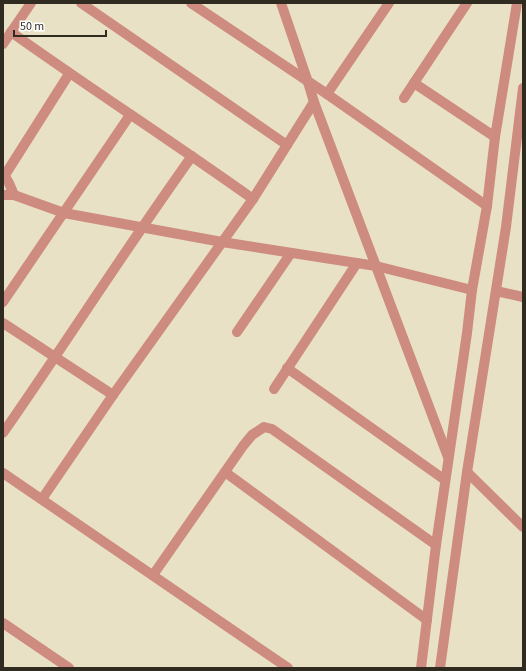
<svg xmlns="http://www.w3.org/2000/svg" width="526" height="671" viewBox="0 0 526 671" font-family="'Source Sans 3',sans-serif">
<rect width="100%" height="100%" fill="#e9e1c6"/>
<g fill="none" stroke-linecap="round" stroke-linejoin="round">
<!-- minor -->
<g stroke="#cd8c7f" stroke-width="10">
<path d="M81,3L287,145"/>
<path d="M191,3L327,94L487,206"/>
<path d="M281,3L308,82L314,102L448,457"/>
<path d="M11,32C91,89 173,142 253,199"/>
<path d="M3,44L31,3"/>
<path d="M414,83L495,137"/>
<path d="M327,94L389,3"/>
<path d="M404,98L467,3"/>
<path d="M3,173L9,183L14,195"/>
<path d="M5,175L69,74"/>
<path d="M3,195H14L64,213L222,242L376,266L472,290"/>
<path d="M496,291L523,297"/>
<path d="M3,302L130,115"/>
<path d="M3,323L113,395"/>
<path d="M237,332L291,253"/>
<path d="M287,368L445,480"/>
<path d="M274,389L357,263"/>
<path d="M3,433C67,341 127,247 192,156"/>
<path d="M225,472L427,620"/>
<path d="M467,472L523,527"/>
<path d="M3,473L288,668"/>
<path d="M42,499L113,395L253,199L314,102"/>
<path d="M153,575L243,446L252,435L264,427L272,429L436,545"/>
<path d="M3,623L69,668"/>
<path d="M421,668L436,545L467,333L472,290L487,206L495,137L517,3"/>
<path d="M440,668L467,472L506,227L523,88"/>
</g>
</g>
<!-- border -->
<rect width="526" height="671" fill="none" stroke="#2f2b21" stroke-width="8"/>
<!-- scale -->
<path d="M14 30v6h92v-6" fill="none" stroke="#2f2b21" stroke-width="2"/>
<text x="20" y="30" font-size="12" fill="#2f2b21" stroke="#ffffff" stroke-width="3" paint-order="stroke">50 m</text>
</svg>
